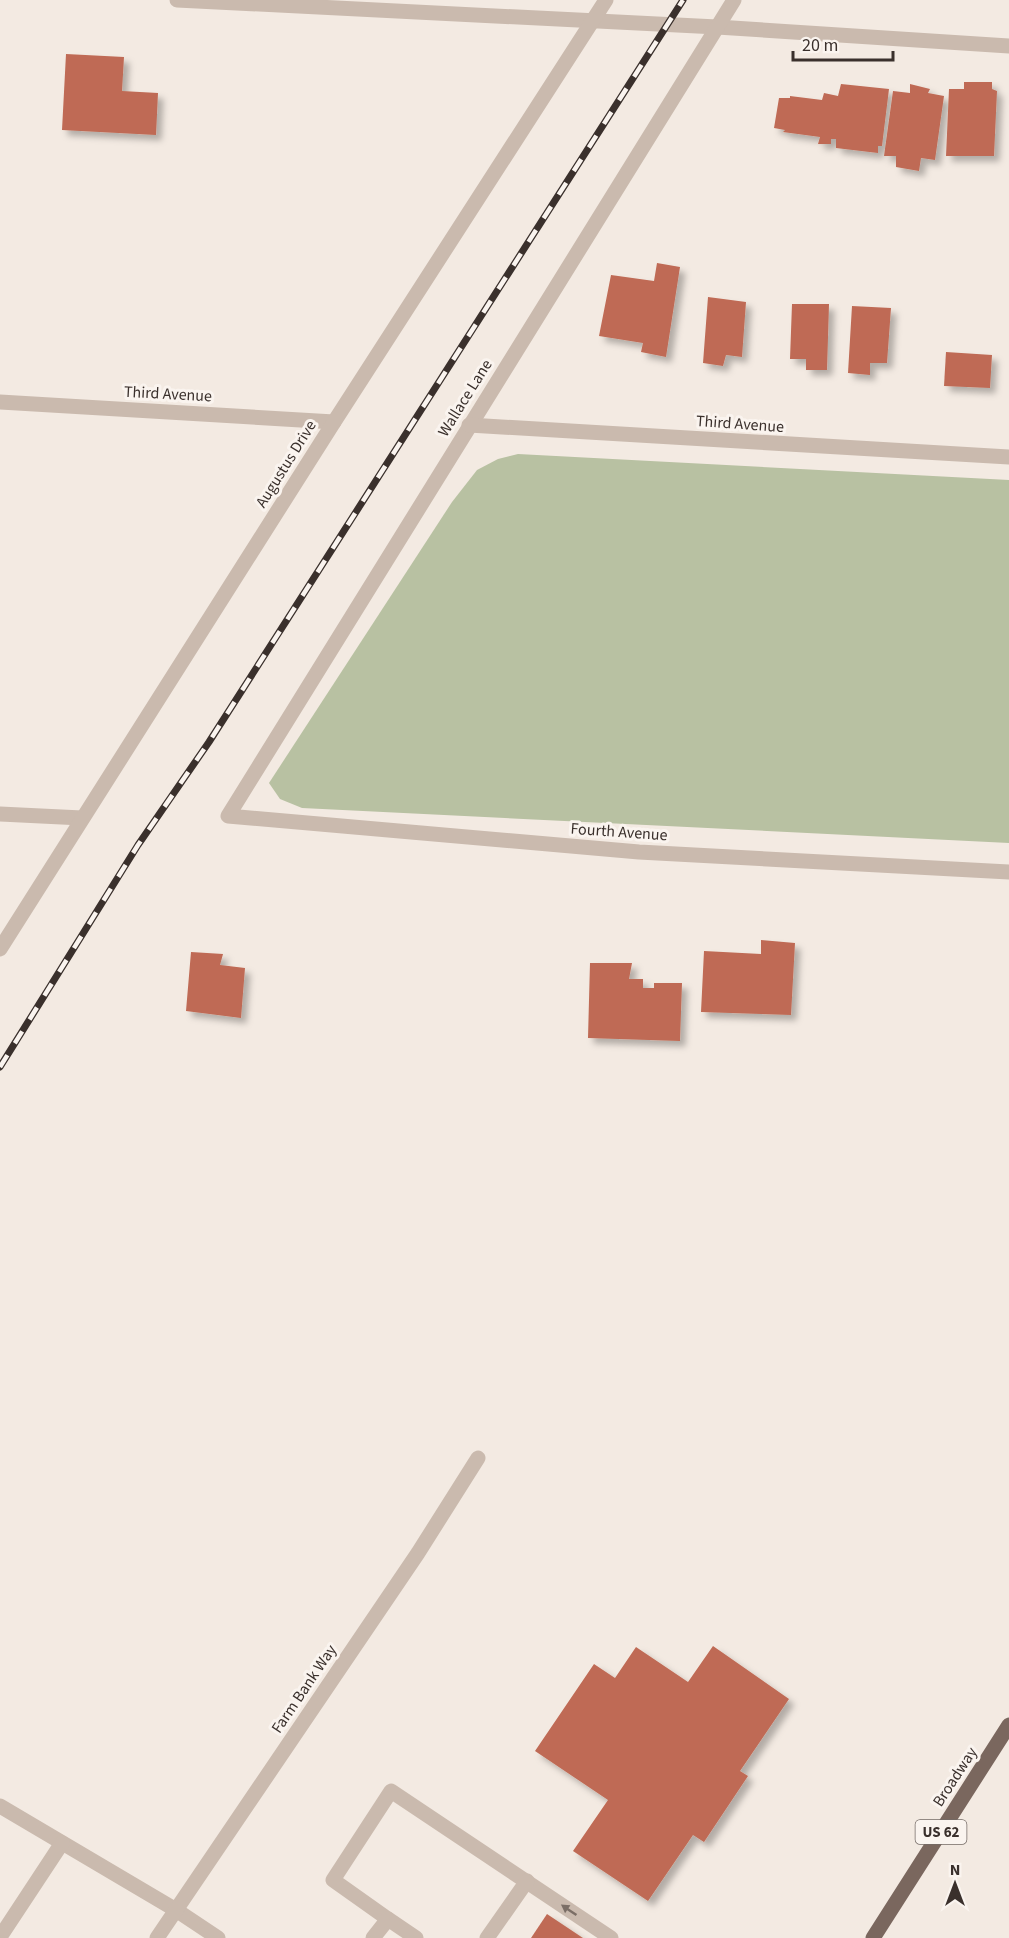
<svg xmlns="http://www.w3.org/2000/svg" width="1009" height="1938" viewBox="0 0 1009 1938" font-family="'Source Sans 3',sans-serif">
<defs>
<filter id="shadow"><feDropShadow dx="5.5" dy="5.5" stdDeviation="3" flood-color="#0004"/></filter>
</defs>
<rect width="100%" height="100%" fill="#f3eae2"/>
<!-- green -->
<path fill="#b8c1a2" d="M518,454L1009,480V843L302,808L280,799L269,783L452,502L477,470L498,459Z"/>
<!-- building -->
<g fill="#bf6a54" filter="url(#shadow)">
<path d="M66,54L124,57L122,91L158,93L156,135L62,130Z"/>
<path d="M964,82H992V89L997,91L994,156H946L949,89H964Z"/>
<path d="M841,84L889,89L882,146H878V153L836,148V139H831V144H818L820,137L783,132L785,130L774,128L779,98H790V96L822,100L824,93L838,96Z"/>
<path d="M910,84L930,89L928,93L944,96L935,160L921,158L919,171L896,167V156H884L893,91L910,93Z"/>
<path d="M657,263L680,267L666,357L641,352L643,343L599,336L611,275L654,281Z"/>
<path d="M708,297L746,302L742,357L726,355L723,366L703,363Z"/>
<path d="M792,304H829L827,370H806V359H790Z"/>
<path d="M852,306L891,308L887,363H870V375L848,373Z"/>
<path d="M946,352L992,355L990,388L944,386Z"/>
<path d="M761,940L795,943L791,1015L701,1012L704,951L761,954Z"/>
<path d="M191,952L223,954L220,965L245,968L241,1018L186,1011Z"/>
<path d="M590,963H632L629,979H643V988H654V983H682L680,1041L588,1038Z"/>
<path d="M713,1646L789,1699L740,1771L748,1776L704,1842L693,1835L648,1901L573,1851L608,1800L535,1751L594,1664L615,1678L636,1647L688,1682Z"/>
<path d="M547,1914L583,1938H531Z"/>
</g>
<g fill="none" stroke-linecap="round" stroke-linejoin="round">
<!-- lane -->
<g stroke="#cabaae" stroke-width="15">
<path d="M0,1806L176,1910"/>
<path d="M388,1919L333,1880L391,1791L611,1938"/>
<path d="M0,1937L62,1843"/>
<path d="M373,1938L388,1919L416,1938"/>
<path d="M487,1938L527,1881"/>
</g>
<!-- street -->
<g stroke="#cabaae" stroke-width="15">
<path d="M177,0L717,27L1009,46"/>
<path d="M734,0L228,816L639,852L1009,872"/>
<path d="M0,402L334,422"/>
<path d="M469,425L1009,457"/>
<path d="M0,814L82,818"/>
<path d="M0,949L334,422L606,0"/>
<path d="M176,1910L218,1938"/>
<path d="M157,1938L418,1553L478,1458"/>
</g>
<!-- primary -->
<path stroke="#7a675e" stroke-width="15" d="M873,1938L1009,1725"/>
<!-- rail casing -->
<g stroke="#3a302c" stroke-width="7">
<path id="rail" d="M0,1067L138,845L209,742L683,0"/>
</g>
<!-- rail -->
<use href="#rail" stroke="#faf4ef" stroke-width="4.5" stroke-dasharray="14" stroke-linecap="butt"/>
</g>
<!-- one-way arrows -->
<defs><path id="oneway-solid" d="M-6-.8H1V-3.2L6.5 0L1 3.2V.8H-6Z" transform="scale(1.5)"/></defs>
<use fill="#7b6e66" href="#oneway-solid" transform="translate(569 1910) rotate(-146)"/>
<g text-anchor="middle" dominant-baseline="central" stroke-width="6" stroke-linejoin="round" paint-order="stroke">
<!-- shield labels -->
<rect fill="#faf4ef" stroke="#746b66" stroke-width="1.5" x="915.5" y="1820" width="51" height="24" rx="4.5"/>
<g font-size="15" font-weight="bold" fill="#3a302c">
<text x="941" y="1832">US 62</text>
</g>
<!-- street labels -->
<g font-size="16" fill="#3a302c" stroke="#faf4ef">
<text transform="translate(168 394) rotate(3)">Third Avenue</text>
<text transform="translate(465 398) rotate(-58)">Wallace Lane</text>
<text transform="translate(740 424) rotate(4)">Third Avenue</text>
<text transform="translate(286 464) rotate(-58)">Augustus Drive</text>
<text transform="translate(619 832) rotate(4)">Fourth Avenue</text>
<text transform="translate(304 1689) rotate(-56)">Farm Bank Way</text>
<text transform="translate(955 1777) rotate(-57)">Broadway</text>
</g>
</g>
<!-- north arrow -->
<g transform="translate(955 1884)" stroke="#faf4ef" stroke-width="4.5" paint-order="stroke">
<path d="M0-4.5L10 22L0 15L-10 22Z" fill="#3a302c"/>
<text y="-9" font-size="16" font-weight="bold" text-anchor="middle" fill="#3a302c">N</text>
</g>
<!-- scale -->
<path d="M793 51v9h100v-9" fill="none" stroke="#3a302c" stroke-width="3"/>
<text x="802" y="51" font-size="18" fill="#3a302c" stroke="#faf4ef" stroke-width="4.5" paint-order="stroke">20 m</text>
</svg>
